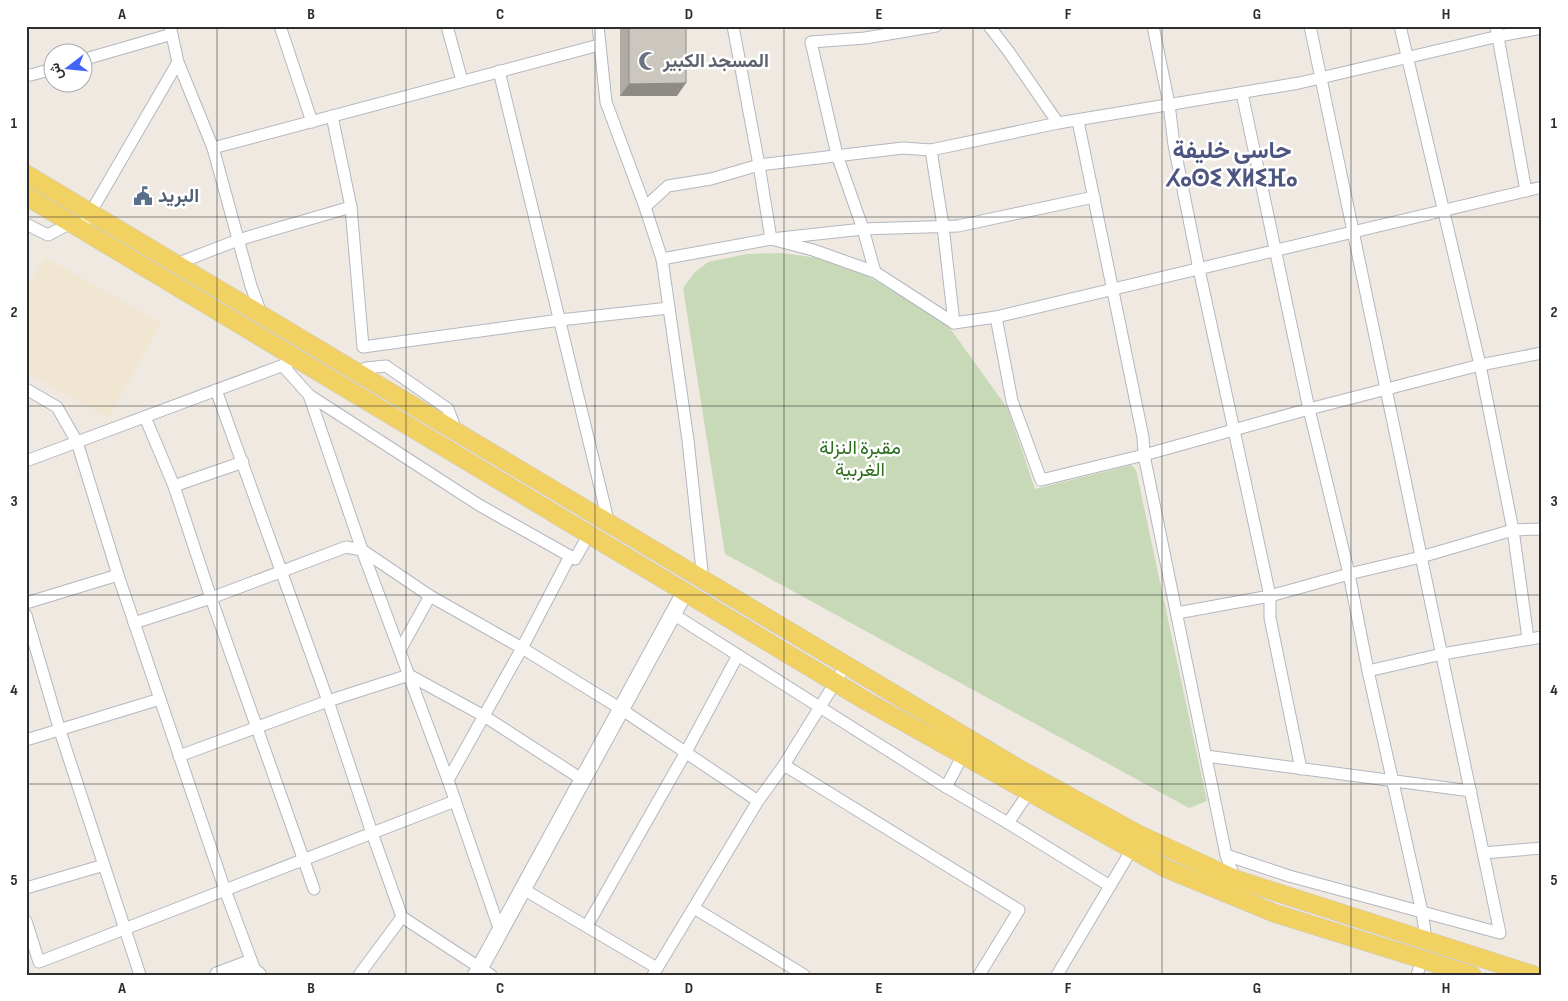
<svg xmlns="http://www.w3.org/2000/svg" width="1568" height="1001" viewBox="0 0 1568 1001" font-family="'Sofia Sans Condensed',Vazirmatn,'Noto Sans Tifinagh',sans-serif">
<rect width="100%" height="100%" fill="#efe9e1"/>
<!-- education -->
<path fill="#f0e6d1" d="M45,257L161,323L108,418L26,372V290Z"/>
<!-- cemetery -->
<path fill="#c8d9b8" d="M781,253L819,258L867,276L942,317L1008,409L1035,489L1131,465L1136,470L1207,801L1189,808L725,554L683,288L694,273L708,262L747,254Z"/>
<g fill="none" stroke-linecap="round" stroke-linejoin="round">
<!-- street casing -->
<g stroke="#b4b7c1" stroke-width="13">
<g id="street">
<path d="M280,26L312,122"/>
<path d="M447,26L462,81"/>
<path d="M598,26L606,102L645,207L662,259L688,440L703,580"/>
<path d="M733,26L759,165L771,239L813,250L875,272L954,323L996,317L1542,187"/>
<path d="M989,26L1009,52L1058,123"/>
<path d="M1153,26L1169,104L1174,145L1199,269L1270,596V618L1301,769"/>
<path d="M1400,26L1480,365L1513,530L1528,638"/>
<path d="M1496,26L1526,191"/>
<path d="M82,60L172,34"/>
<path d="M178,62L213,148L251,286L262,316"/>
<path d="M499,71L609,524"/>
<path d="M26,74L31,75L52,69"/>
<path d="M1242,93L1309,409L1349,574L1368,671L1422,912L1426,939"/>
<path d="M332,116L351,207L363,347L560,320L669,308"/>
<path d="M1078,121L1143,437L1144,455L1226,855L1235,879"/>
<path d="M213,148L599,45"/>
<path d="M931,150L943,226L954,323"/>
<path d="M645,207L668,186L711,179L759,165L903,148L931,150L1058,123L1299,83L1499,36L1542,28"/>
<path d="M26,224L48,235L71,223"/>
<path d="M81,229L178,62L170,26"/>
<path d="M662,259L771,239L863,229L958,226L1094,197"/>
<path d="M176,264L238,240L351,207"/>
<path d="M875,272L863,229L837,155L811,42L865,38L936,26"/>
<path d="M996,317L1012,401L1041,480L1144,455L1309,409L1480,365L1542,353"/>
<path d="M283,366L309,395L479,505L575,559L589,534"/>
<path d="M358,373L366,368L386,366L448,409L457,433"/>
<path d="M26,389L57,407L77,442L118,575L160,699L225,890L256,973"/>
<path d="M216,390L328,701L372,833L402,917L491,975"/>
<path d="M309,395L362,550L448,780L500,931"/>
<path d="M145,417L174,486L211,598L314,889"/>
<path d="M26,461L289,363"/>
<path d="M174,486L243,462"/>
<path d="M26,603L118,575"/>
<path d="M1177,613L1270,596L1349,574L1421,557L1513,530L1542,529"/>
<path d="M673,614L946,787L1008,823L1110,886"/>
<path d="M26,615L60,731L140,975"/>
<path d="M134,623L211,598L346,547L362,550L430,596L522,648L621,709L758,801"/>
<path d="M400,650L430,596"/>
<path d="M1368,671L1442,654L1542,637"/>
<path d="M26,740L160,699"/>
<path d="M179,756L328,701L409,675L484,716L583,780"/>
<path d="M1206,756L1471,791"/>
<path d="M784,765L1019,910L979,975"/>
<path d="M448,780L522,648L570,556"/>
<path d="M946,787L963,755"/>
<path d="M1008,823L1029,792"/>
<path d="M1483,853L1542,848"/>
<path d="M1226,855L1289,876L1500,933L1310,26"/>
<path d="M26,888L104,865"/>
<path d="M523,889L657,968"/>
<path d="M694,908L804,975"/>
<path d="M26,921L39,962L455,801"/>
<path d="M587,926L686,752L738,655"/>
<path d="M359,975L402,917"/>
<path d="M653,975L758,801L784,765L846,665"/>
<path d="M1057,975L1132,849"/>
<path d="M1417,975L1422,958"/>
</g>
</g>
<!-- secondary casing -->
<g stroke="#b4b7c1" stroke-width="18">
<g id="secondary">
<path d="M218,975L245,965L258,975"/>
<path d="M476,975L685,592"/>
</g>
</g>
<!-- primary casing -->
<g stroke="#c9c9c9" stroke-width="19">
<g id="primary">
<path d="M26,174L1016,767L1138,834L1235,879L1534,975"/>
<path d="M26,196L866,701L1167,869L1274,913L1472,975"/>
</g>
</g>
<!-- street -->
<use href="#street" stroke="#fff" stroke-width="11"/>
<!-- secondary -->
<use href="#secondary" stroke="#fff" stroke-width="16"/>
<!-- primary -->
<use href="#primary" stroke="#f2d163" stroke-width="18"/>
</g>
<!-- wall -->
<path fill="#afaba4" d="M620,26H686L677,96H620Z"/>
<!-- shaded-wall -->
<path fill="#8e8b86" d="M686,83L677,96H620L629,84Z"/>
<!-- building -->
<path fill="#cbc7bf" stroke="#8e8b86" d="M629,26H686V83L629,84Z"/>
<!-- grid -->
<path fill="none" stroke="#2e2e2e" stroke-width="1" stroke-opacity="0.55" d="M217,26V975M406,26V975M595,26V975M784,26V975M973,26V975M1162,26V975M1351,26V975M26,217H1542M26,406H1542M26,595H1542M26,784H1542"/>
<!-- icons -->
<defs>
<g id="mosque-bare" transform="scale(1.5)"><path d="M3.5-4.9A6 6 0 1 0 3.5 4.9A5 5 0 1 1 3.5-4.9Z" fill="#6b7280" stroke="#fff" stroke-width="2.5" paint-order="stroke"/></g>
<g id="civic-bare" transform="scale(1.5)"><path d="M-.6-6.5H3V-4.5H.6V-3L4-1V1h2V6H-6V1h2V-1L-.6-3ZM-1.2 2.5V6h2.4V2.5Z" fill="#5c6f8a" stroke="#fff" stroke-width="2.5" paint-order="stroke"/></g>
</defs>
<g fill-rule="evenodd">
<use href="#mosque-bare" x="648" y="61"/>
<use href="#civic-bare" x="143" y="196"/>
</g>
<g text-anchor="middle" dominant-baseline="central" stroke-width="5" stroke-linejoin="round" paint-order="stroke">
<!-- worship labels -->
<g font-size="19" font-weight="bold" fill="#5b616d" stroke="#fff" text-anchor="start">
<text x="663" y="61">المسجد الكبير</text>
</g>
<!-- service labels -->
<g font-size="19" font-weight="bold" fill="#4e5e75" stroke="#fff" text-anchor="start">
<text x="158" y="196">البريد</text>
</g>
<!-- park labels -->
<g font-size="19" fill="#2c6e1b" stroke="#fff">
<text x="860" y="448">مقبرة النزلة<tspan x="860" dy="22">الغربية</tspan></text>
</g>
<!-- district labels -->
<g font-size="24" font-weight="bold" fill="#4d5680" stroke="#fff">
<text x="1232" y="150">حاسي خليفة<tspan x="1232" dy="28">ⵃⴰⵙⵉ ⵅⵍⵉⴼⴰ</tspan></text>
</g>
</g>
<!-- border -->
<rect width="1568" height="1001" fill="none" stroke="#ffffff" stroke-width="55"/>
<!-- north arrow -->
<g transform="translate(68 68) rotate(254)"><circle r="24" fill="#ffffff" stroke="#ababab"/>
<path d="M0-4L9 19L0 12L-9 19Z" fill="#4264fb"/>
<text y="-8" font-size="14" font-weight="bold" text-anchor="middle" fill="#2e2e2e">ش</text>
</g>
<rect x="28" y="28" width="1512" height="946" fill="none" stroke="#2e2e2e" stroke-width="2"/>
<g font-size="16" text-anchor="middle" font-weight="bold" fill="#2e2e2e">
<text x="122" y="19">A</text>
<text x="311" y="19">B</text>
<text x="500" y="19">C</text>
<text x="689" y="19">D</text>
<text x="879" y="19">E</text>
<text x="1068" y="19">F</text>
<text x="1257" y="19">G</text>
<text x="1446" y="19">H</text>
<text x="14" y="128">1</text>
<text x="1554" y="128">1</text>
<text x="14" y="317">2</text>
<text x="1554" y="317">2</text>
<text x="14" y="506">3</text>
<text x="1554" y="506">3</text>
<text x="14" y="695">4</text>
<text x="1554" y="695">4</text>
<text x="14" y="885">5</text>
<text x="1554" y="885">5</text>
<text x="122" y="993">A</text>
<text x="311" y="993">B</text>
<text x="500" y="993">C</text>
<text x="689" y="993">D</text>
<text x="879" y="993">E</text>
<text x="1068" y="993">F</text>
<text x="1257" y="993">G</text>
<text x="1446" y="993">H</text>
</g>
</svg>
